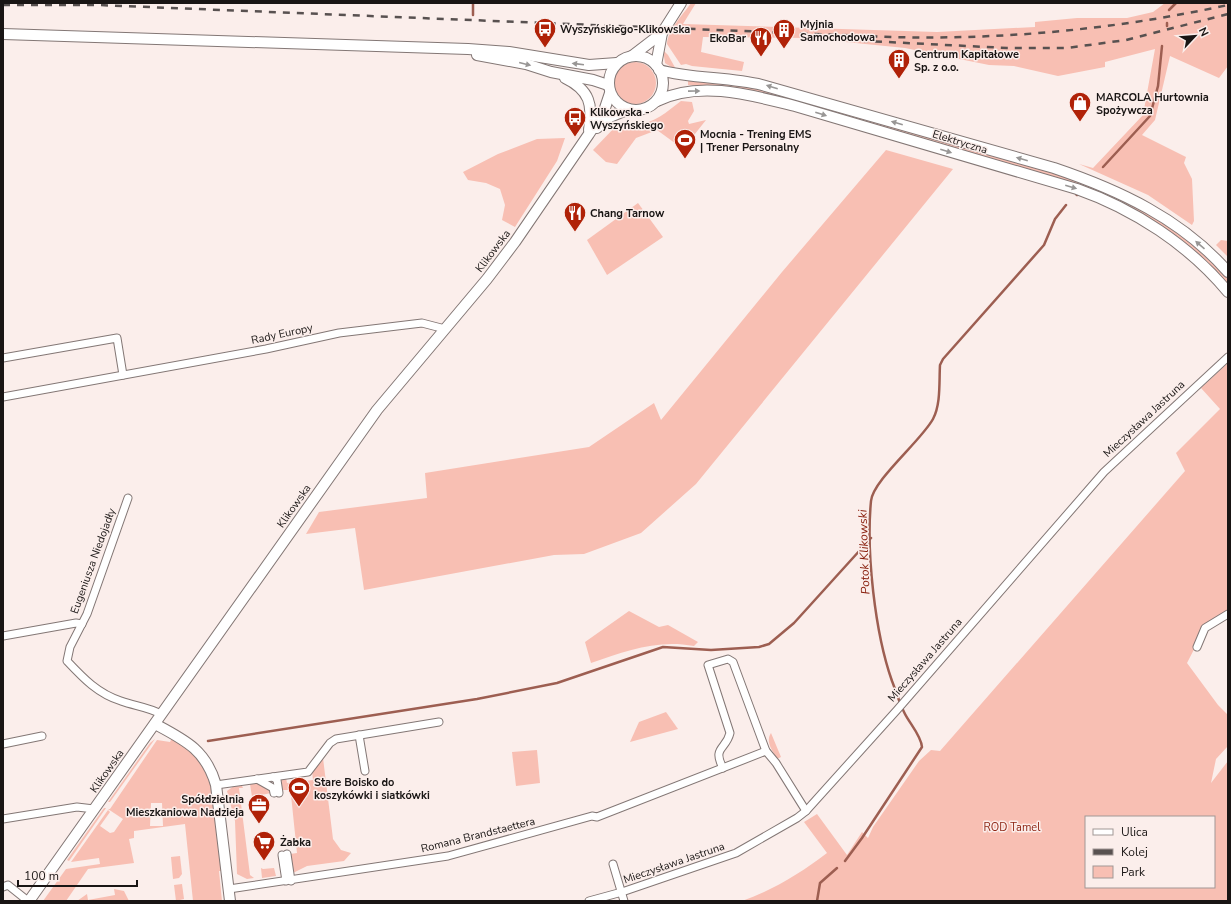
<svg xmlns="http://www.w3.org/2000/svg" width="1231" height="904" viewBox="0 0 1231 904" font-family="'Nunito Sans',sans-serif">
<rect width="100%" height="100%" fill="#fbeeeb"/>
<!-- green -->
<g fill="#f8bfb3" fill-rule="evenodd">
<path d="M691,3H696L683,24L937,32L1035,27V22L1077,18H1127L1153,12L1165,3H1228V66L1219,78L1170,56L1155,120L1142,135L1186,157L1184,163L1192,179L1194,221L1192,225L1148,195L1079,164L1093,168L1143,115L1155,49L1105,62V67L1058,76L1014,66L989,65L905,48L806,38L703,37L701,52L744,62L742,71L692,66L686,64L681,65L667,44C668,29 683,15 691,3Z"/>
<path d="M663,50L668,55L677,71L665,63Z"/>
<circle cx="635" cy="83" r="21"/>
<path d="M688,80L755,88L1078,180L1142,209L1191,243L1228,279V286L1134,210L719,87L688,85Z"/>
<path d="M681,101L692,102L694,111L688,121L689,124L706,120L683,149L657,130L636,138L617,164L606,162L593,150L617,125C623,125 630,126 636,125C654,123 667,112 681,101Z"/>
<path d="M565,138L557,161L515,227L502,220L505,205L500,189L486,183L468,180L463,172L498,154L537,139Z"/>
<path d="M886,150L953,169L696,484L641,533L584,554L554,555L364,590L355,528L306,534L319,512L427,498L425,473L589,447L654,403L661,420L782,272Z"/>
<path d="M638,203L663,237L607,275L587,240Z"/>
<path d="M1221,240L1228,241V257L1216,245Z"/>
<path d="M1228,363V615L1205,628L1187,663L1218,705L1228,715V746L1216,759L1211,783L1228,761V901H742C773,890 801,873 827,853L804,822L817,814L847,855L862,832L868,838L873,827L919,761L931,750L940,751L1185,471L1176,453L1220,409L1201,388ZM1086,817H1214V887H1086Z"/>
<path d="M629,611L659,627L668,625L698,642L694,646C657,639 626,651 591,663L585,642Z"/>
<path d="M666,712L678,729L630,742L639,722Z"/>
<path d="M771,733L781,757L777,759C773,751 765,742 771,733Z"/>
<path d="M172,738C221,761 216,824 222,871H219L222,901H193L185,824L134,831V838L129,839L134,863L88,869L66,901H43L66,869L100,864L99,858L71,862L108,810L110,812L100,826L110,833L114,832L123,819L108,809H110L157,740L170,742ZM151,803H162L163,826H150Z"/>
<path d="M155,739L110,802H108L150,743Z"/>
<path d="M537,750L540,783L516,786L512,752Z"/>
<path d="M323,758L333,839L341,850L351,853L344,861L307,866L293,873L290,854L297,853L291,795L290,790H282L281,778H286L287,783L313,780L312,771Z"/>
<path d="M257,783L268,788L271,793L252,797L250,784Z"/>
<path d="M234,786H242L243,788H239L250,875L254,878L247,879L237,874L235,821L227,791Z"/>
<path d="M104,808H106L69,861L67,860Z"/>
<path d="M180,856L182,874L179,878L173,879L171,857Z"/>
<path d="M261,868L263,869L274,868L276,876L262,878Z"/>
<path d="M182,884L184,899L176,901L174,885Z"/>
<path d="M114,889L124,891L129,901H77L87,894L88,900L115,895Z"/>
</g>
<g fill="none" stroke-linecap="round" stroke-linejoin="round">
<!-- stream -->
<g stroke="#9d5e51" stroke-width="2.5">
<path d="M473,3V15"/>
<path d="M1169,10L1176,3"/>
<path d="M1167,23V26"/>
<path d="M1103,167L1150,116L1158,86L1162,46"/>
<path d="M1076,194L1077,195"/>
<path d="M208,741L477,699L557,683L663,647L711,650L759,647L769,644L794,623L871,538"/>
<path d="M845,861L862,838L922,747C921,735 909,723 904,712C899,702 896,691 892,681C875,633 866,552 871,501C873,480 921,441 933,419C941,404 939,382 940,365L943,359L1044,245L1055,219L1066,205"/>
<path d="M817,901L820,883L837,868"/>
</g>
<!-- street casing -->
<g stroke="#837775" stroke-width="9">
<g id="street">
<path d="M3,358L117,338L123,375"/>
<path d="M3,397L266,349L339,333L422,323L445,329"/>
<path d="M128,498L87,614L70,647L67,661C83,678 98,694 121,701C135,706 148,707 161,714"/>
<path d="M3,636L76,623L82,624"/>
<path d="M1197,647L1205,628L1228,614"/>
<path d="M359,735L365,771"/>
<path d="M3,744L42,736"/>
<path d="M723,768C712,747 726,750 730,733L708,665L728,659L733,662L766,751L776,763L806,811"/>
<path d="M273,777L277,780L279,793"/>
<path d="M257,779L273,788L274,793"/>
<path d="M216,785L308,772L330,743L336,739L439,722"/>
<path d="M3,819L77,807L94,809"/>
<path d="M287,854L291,881"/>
<path d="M282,855L286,881"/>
<path d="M613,864L624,901"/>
<path d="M3,887L8,885L28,901"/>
<path d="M229,889L448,856L592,816L597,817L766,751"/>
<path d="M589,901L622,892L736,853L797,818L806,811L897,710L1104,472L1228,357"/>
</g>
</g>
<!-- secondary casing -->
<g stroke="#837775" stroke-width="12">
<g id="secondary">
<path d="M3,34L468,49L509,52L589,65L617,63"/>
<path d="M477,55L526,64L551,72L593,80L608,85"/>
<circle cx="636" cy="83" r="27"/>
<path d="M632,56L662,33"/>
<path d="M656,65L662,33L681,3"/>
<path d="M659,70C693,79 729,77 762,85L1054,168C1119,190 1182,219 1228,272"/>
<path d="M565,78C590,90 593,105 589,130"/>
<path d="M657,101C700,80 751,95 795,106L1077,189C1134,209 1189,245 1228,292"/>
<path d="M597,128L610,117L627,110"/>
<path d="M155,724C185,740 206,750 216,785L230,901"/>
<path d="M29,901L377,410L487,279L515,242L589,134L604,111L610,93"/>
</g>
</g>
<!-- street -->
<use href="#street" stroke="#fff" stroke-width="7"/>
<!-- secondary -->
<use href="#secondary" stroke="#fff" stroke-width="10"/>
<!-- rail -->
<g stroke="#585150" stroke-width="2.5" stroke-dasharray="7 7" stroke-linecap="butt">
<path d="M3,5H98L891,37C1005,40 1117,29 1228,5"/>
<path d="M847,40L1007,48H1067L1126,40L1228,14"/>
</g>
</g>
<!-- one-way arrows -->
<defs><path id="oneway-solid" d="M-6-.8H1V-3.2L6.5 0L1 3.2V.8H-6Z"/></defs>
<g fill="#989695">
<use href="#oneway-solid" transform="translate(525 64) rotate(14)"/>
<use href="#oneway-solid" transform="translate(578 64) rotate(-173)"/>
<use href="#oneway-solid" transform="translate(772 87) rotate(-163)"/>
<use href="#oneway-solid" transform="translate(694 91) rotate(-1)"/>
<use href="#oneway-solid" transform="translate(821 114) rotate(18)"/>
<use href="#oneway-solid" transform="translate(897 123) rotate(-164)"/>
<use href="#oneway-solid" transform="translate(946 151) rotate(17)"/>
<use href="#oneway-solid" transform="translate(1022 159) rotate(-164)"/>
<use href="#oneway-solid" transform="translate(1071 187) rotate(16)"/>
<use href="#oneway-solid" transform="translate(1200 245) rotate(-139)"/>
</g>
<!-- icons -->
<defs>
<g id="bus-pin" transform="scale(1.15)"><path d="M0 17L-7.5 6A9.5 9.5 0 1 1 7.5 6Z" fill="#b02208" stroke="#fbeeeb"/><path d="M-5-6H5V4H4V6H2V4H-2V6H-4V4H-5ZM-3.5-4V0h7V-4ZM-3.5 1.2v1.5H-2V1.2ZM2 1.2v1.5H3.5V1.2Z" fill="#fff"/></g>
<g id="building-pin" transform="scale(1.15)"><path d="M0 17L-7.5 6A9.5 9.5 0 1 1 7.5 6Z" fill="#b02208" stroke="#fbeeeb"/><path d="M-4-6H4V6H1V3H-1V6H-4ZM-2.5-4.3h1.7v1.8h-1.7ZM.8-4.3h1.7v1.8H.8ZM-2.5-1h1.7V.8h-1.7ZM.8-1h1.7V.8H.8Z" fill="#fff"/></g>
<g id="restaurant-pin" transform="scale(1.15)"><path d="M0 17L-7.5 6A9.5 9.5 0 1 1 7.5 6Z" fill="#b02208" stroke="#fbeeeb"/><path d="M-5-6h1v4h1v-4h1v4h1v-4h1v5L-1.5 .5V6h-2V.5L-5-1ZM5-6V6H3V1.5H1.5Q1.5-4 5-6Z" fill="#fff"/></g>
<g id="shop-pin" transform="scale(1.15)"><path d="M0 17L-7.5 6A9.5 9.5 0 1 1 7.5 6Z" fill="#b02208" stroke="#fbeeeb"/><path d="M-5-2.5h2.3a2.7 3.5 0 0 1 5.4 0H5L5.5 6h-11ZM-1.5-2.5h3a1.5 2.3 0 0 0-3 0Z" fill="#fff"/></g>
<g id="stadium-pin" transform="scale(1.15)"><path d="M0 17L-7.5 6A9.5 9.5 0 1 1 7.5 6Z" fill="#b02208" stroke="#fbeeeb"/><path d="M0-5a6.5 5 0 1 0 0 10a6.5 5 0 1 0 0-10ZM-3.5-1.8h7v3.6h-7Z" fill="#fff"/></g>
<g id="office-pin" transform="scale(1.15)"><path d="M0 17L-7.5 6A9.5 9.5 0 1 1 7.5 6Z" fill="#b02208" stroke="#fbeeeb"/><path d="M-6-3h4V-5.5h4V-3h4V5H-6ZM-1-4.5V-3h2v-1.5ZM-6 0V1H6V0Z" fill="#fff"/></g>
<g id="supermarket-pin" transform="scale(1.15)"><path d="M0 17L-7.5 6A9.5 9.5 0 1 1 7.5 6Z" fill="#b02208" stroke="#fbeeeb"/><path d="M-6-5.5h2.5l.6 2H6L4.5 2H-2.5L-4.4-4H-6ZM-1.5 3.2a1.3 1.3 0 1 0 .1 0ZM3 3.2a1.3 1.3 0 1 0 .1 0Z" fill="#fff"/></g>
</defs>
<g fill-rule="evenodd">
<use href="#bus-pin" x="545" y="29"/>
<use href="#building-pin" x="784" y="30"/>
<use href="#restaurant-pin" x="761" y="38"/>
<use href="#building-pin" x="899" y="60"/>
<use href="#shop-pin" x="1080" y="103"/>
<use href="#bus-pin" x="575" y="118"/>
<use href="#stadium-pin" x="685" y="140"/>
<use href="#restaurant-pin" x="575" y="213"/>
<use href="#stadium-pin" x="299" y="788"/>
<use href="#office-pin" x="259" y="805"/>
<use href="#supermarket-pin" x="264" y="842"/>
</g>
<g text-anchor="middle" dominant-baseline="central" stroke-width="3" stroke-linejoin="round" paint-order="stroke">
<!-- poi labels -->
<g font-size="11" font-weight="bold" fill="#191514" stroke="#fbeeeb" text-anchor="start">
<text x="800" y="24">Myjnia<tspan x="800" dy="13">Samochodowa</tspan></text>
<text x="560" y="29">Wyszyńskiego-Klikowska</text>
<text x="746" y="38" text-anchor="end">EkoBar</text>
<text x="914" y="54">Centrum Kapitałowe<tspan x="914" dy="13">Sp. z o.o.</tspan></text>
<text x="1096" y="97">MARCOLA Hurtownia<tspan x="1096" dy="13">Spożywcza</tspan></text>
<text x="590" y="112">Klikowska -<tspan x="590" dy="13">Wyszyńskiego</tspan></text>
<text x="700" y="134">Mocnia - Trening EMS<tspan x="700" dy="13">| Trener Personalny</tspan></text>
<text x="590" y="213">Chang Tarnow</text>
<text x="314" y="782">Stare Boisko do<tspan x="314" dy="13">koszykówki i siatkówki</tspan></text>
<text x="244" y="799" text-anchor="end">Spółdzielnia<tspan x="244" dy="13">Mieszkaniowa Nadzieja</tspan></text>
<text x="280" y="842">Żabka</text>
</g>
<!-- street labels -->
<g font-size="11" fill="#191514" stroke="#fbeeeb">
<text transform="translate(960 142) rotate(17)">Elektryczna</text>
<text transform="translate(493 251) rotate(-53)">Klikowska</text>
<text transform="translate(282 334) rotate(-12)">Rady Europy</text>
<text transform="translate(1144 419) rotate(-43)">Mieczysława Jastruna</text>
<text transform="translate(294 506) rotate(-55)">Klikowska</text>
<text transform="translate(93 561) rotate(-70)">Eugeniusza Niedojadły</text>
<text transform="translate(925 660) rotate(-49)">Mieczysława Jastruna</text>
<text transform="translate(107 771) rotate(-55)">Klikowska</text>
<text transform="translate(478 835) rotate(-14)">Romana Brandstaettera</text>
<text transform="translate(674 863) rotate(-19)">Mieczysława Jastruna</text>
</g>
<!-- park labels -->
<g font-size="11" fill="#8e2413" stroke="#fbeeeb">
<text x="1012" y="827">ROD Tamel</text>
</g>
<!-- water labels -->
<g font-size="12" font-style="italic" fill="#871c0a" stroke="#fbeeeb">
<text transform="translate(864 552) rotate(-92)">Potok Klikowski</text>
</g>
</g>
<!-- border -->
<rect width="1231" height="904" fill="none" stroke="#191514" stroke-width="8"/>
<!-- legend -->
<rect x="1085" y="816" width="130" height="72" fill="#fbeeeb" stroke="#a19795"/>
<rect x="1093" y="829" width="20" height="6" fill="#ffffff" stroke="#a19795"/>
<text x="1121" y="836" font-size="12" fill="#191514">Ulica</text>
<rect x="1093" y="849" width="20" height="6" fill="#585150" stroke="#a19795"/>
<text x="1121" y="856" font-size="12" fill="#191514">Kolej</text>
<rect x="1093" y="866" width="20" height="12" fill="#f8bfb3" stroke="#a19795"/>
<text x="1121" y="876" font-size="12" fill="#191514">Park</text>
<!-- north arrow -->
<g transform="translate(1195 36) rotate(64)" stroke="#fbeeeb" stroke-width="3" paint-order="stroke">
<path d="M0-3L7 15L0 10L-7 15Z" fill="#191514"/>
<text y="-6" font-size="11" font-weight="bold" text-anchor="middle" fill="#191514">N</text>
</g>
<!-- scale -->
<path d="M18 880v6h119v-6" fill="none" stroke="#191514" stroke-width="2"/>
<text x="24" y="880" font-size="12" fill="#191514" stroke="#fbeeeb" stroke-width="3" paint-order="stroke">100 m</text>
</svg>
